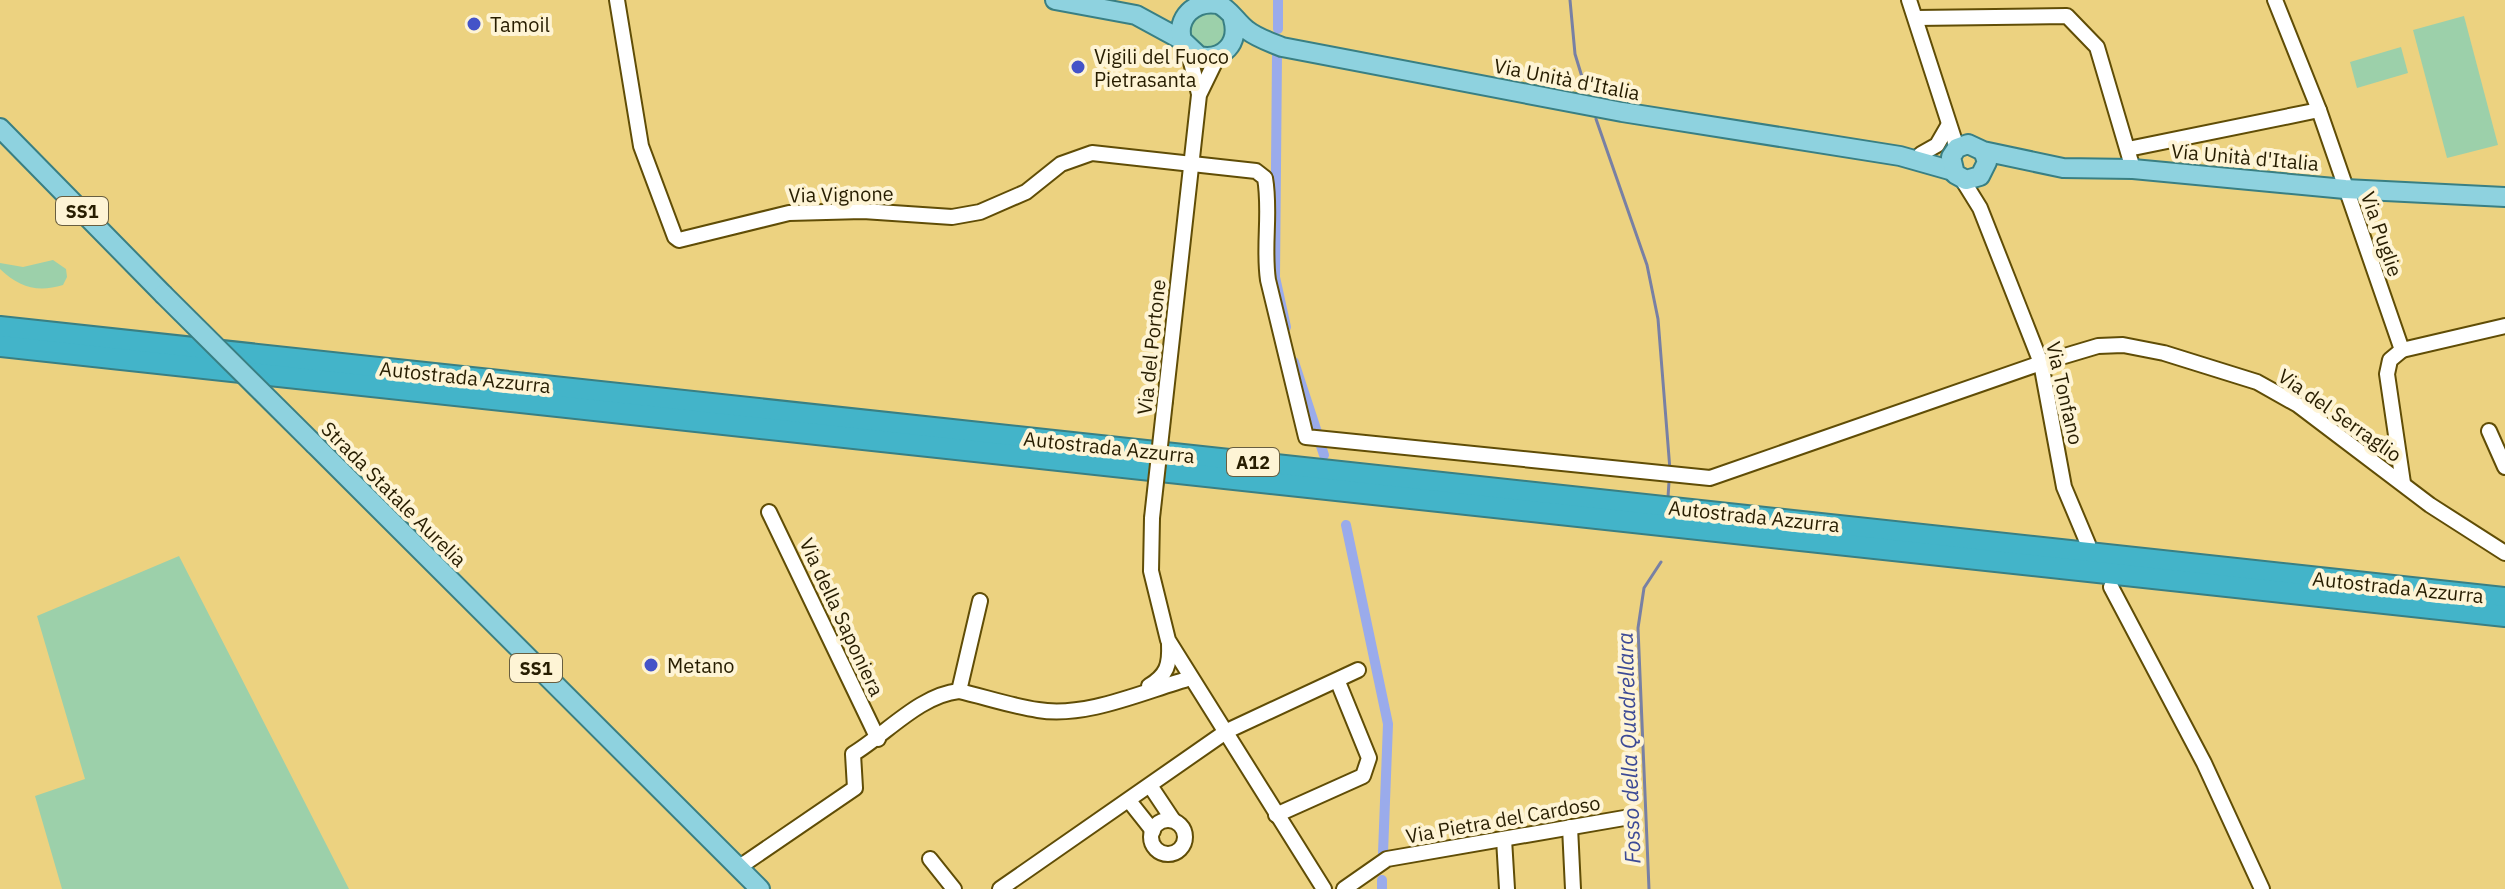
<svg xmlns="http://www.w3.org/2000/svg" width="2505" height="889" viewBox="0 0 2505 889" font-family="'IBM Plex Sans',sans-serif">
<rect width="100%" height="100%" fill="#ecd280"/>
<!-- green -->
<g fill="#9cd0aa">
<circle cx="1208" cy="30" r="17"/>
<path d="M2464,16L2498,145L2447,158L2413,30Z"/>
<path d="M2401,47L2408,73L2357,88L2350,62Z"/>
<path d="M53,260L66,269L67,277L63,285C37,293 19,287 0,269V263L23,267Z"/>
<path d="M179,556L349,889H62L35,796L85,779L37,616Z"/>
</g>
<g fill="none" stroke-linecap="round" stroke-linejoin="round">
<!-- stream -->
<g stroke="#7880a4" stroke-width="3">
<path d="M1570,0L1575,54L1586,90"/>
<path d="M1596,119L1647,265L1658,319L1670,470"/>
<path d="M1668,497L1669,482"/>
<path d="M1649,889L1638,628L1644,588L1661,562"/>
</g>
<!-- canal -->
<g stroke="#9aabeb" stroke-width="10">
<path d="M1278,29V0"/>
<path d="M1277,56L1275,277L1286,327"/>
<path d="M1294,362L1317,432"/>
<path d="M1320,443L1324,455"/>
<path d="M1346,525L1388,724L1383,853"/>
<path d="M1382,889V880"/>
</g>
<!-- minor casing -->
<g stroke="#604d06" stroke-width="18">
<g id="minor">
<path d="M617,0L641,146L675,237L679,240L789,213L863,211L952,217L980,212L1026,192L1061,164L1092,153L1256,171L1265,178C1271,212 1263,246 1268,280L1306,437L1710,478L2041,363L2098,346L2123,345L2164,353L2257,382L2298,405L2430,505L2505,553"/>
<path d="M1909,0L1957,148"/>
<path d="M2275,0L2319,110L2402,350L2390,360L2387,374L2403,483"/>
<path d="M1916,18L2067,16L2097,47L2133,169"/>
<path d="M1188,50L1199,94"/>
<path d="M2128,149L2319,110"/>
<path d="M1921,154L1937,145L1948,126"/>
<path d="M1962,179L1980,208L2041,363L2064,487L2088,544"/>
<path d="M2402,350L2505,326"/>
<path d="M1165,401L1199,95L1218,56"/>
<path d="M2489,431L2505,467"/>
<path d="M769,512L878,739"/>
<path d="M1152,518L1151,571L1168,640L1324,889"/>
<path d="M2111,587L2204,763L2262,889"/>
<path d="M980,601L959,691C985,697 1011,706 1038,710C1087,718 1144,691 1191,678"/>
<path d="M1149,686C1167,675 1170,665 1169,644"/>
<path d="M1151,787L1173,820"/>
<path d="M1130,802L1153,831"/>
<path d="M1276,815L1363,776L1369,758L1338,682"/>
<circle cx="1168" cy="837" r="17"/>
<path d="M1570,827L1573,889"/>
<path d="M1504,839L1507,889"/>
<path d="M930,859L954,889"/>
<path d="M738,868L855,788L853,754C886,734 920,695 959,691"/>
<path d="M1000,889L1227,731L1358,670"/>
<path d="M1344,889L1387,859L1630,817"/>
</g>
</g>
<!-- major casing -->
<g stroke="#397f83" stroke-width="22">
<g id="major">
<path d="M1055,0L1136,15L1182,40"/>
<path d="M1233,19C1240,43 1223,61 1199,56L1182,40C1176,18 1194,0 1218,4C1230,9 1237,23 1247,30C1257,38 1270,42 1282,47L1622,112L1900,156L1953,171"/>
<path d="M0,128L163,294"/>
<path d="M1983,151L1987,162L1980,176L1966,180L1955,174L1951,157L1957,148L1968,144L1983,151L2063,168L2133,169L2345,189L2505,197"/>
<path d="M315,445L760,889"/>
</g>
</g>
<!-- highway casing -->
<g stroke="#397f83" stroke-width="24">
<g id="highway">
<path d="M0,327L2505,598"/>
<path d="M0,346L2505,616"/>
</g>
</g>
<!-- minor -->
<use href="#minor" stroke="#fff" stroke-width="14"/>
<!-- major -->
<use href="#major" stroke="#8ed2df" stroke-width="18"/>
<!-- highway -->
<use href="#highway" stroke="#43b4c9" stroke-width="20"/>
<!-- minor-bridge casing -->
<g stroke="#604d06" stroke-width="18" stroke-linecap="butt">
<path id="minor-bridge" d="M1152,518L1165,401"/>
</g>
<!-- major-bridge casing -->
<g stroke="#397f83" stroke-width="22" stroke-linecap="butt">
<path id="major-bridge" d="M163,294L315,445"/>
</g>
<!-- minor-bridge -->
<use href="#minor-bridge" stroke="#fff" stroke-width="14"/>
<!-- major-bridge -->
<use href="#major-bridge" stroke="#8ed2df" stroke-width="18"/>
</g>
<!-- markers -->
<g fill="#4453c8" stroke="#fef4d5" stroke-width="3">
<circle cx="474" cy="24" r="8"/>
<circle cx="1078" cy="67" r="8"/>
<circle cx="651" cy="665" r="8"/>
</g>
<g text-anchor="middle" dominant-baseline="central" stroke-width="8" stroke-linejoin="round" paint-order="stroke">
<!-- shield labels -->
<g fill="#fef4d5" stroke="#685e40" stroke-width="2">
<rect x="56" y="197" width="52" height="28" rx="6"/>
<rect x="1227" y="448" width="52" height="28" rx="6"/>
<rect x="510" y="654" width="52" height="28" rx="6"/>
</g>
<g font-size="18" font-weight="bold" fill="#271d00">
<text x="82" y="211">SS1</text>
<text x="1253" y="462">A12</text>
<text x="536" y="668">SS1</text>
</g>
<!-- poi labels -->
<g font-size="20" fill="#271d00" stroke="#fef4d5" text-anchor="start">
<text x="490" y="24">Tamoil</text>
<text x="1094" y="56">Vigili del Fuoco<tspan x="1094" dy="23">Pietrasanta</tspan></text>
<text x="667" y="665">Metano</text>
</g>
<!-- street labels -->
<g font-size="20" fill="#271d00" stroke="#fef4d5">
<text transform="translate(1567 79) rotate(11)">Via Unità d'Italia</text>
<text transform="translate(2245 157) rotate(5)">Via Unità d'Italia</text>
<text transform="translate(841 194) rotate(-1)">Via Vignone</text>
<text transform="translate(2382 234) rotate(71)">Via Puglie</text>
<text transform="translate(1151 347) rotate(-84)">Via del Portone</text>
<text transform="translate(465 377) rotate(6)">Autostrada Azzurra</text>
<text transform="translate(2065 393) rotate(77)">Via Tonfano</text>
<text transform="translate(2340 415) rotate(35)">Via del Serraglio</text>
<text transform="translate(1109 447) rotate(6)">Autostrada Azzurra</text>
<text transform="translate(394 494) rotate(45)">Strada Statale Aurelia</text>
<text transform="translate(1754 516) rotate(6)">Autostrada Azzurra</text>
<text transform="translate(2398 587) rotate(6)">Autostrada Azzurra</text>
<text transform="translate(842 617) rotate(65)">Via della Saponiera</text>
<text transform="translate(1503 819) rotate(-10)">Via Pietra del Cardoso</text>
</g>
<!-- water labels -->
<g font-size="22" font-style="italic" fill="#3c4a96" stroke="#fef4d5">
<text transform="translate(1628 748) rotate(-92)">Fosso della Quadrellara</text>
</g>
</g>
</svg>
